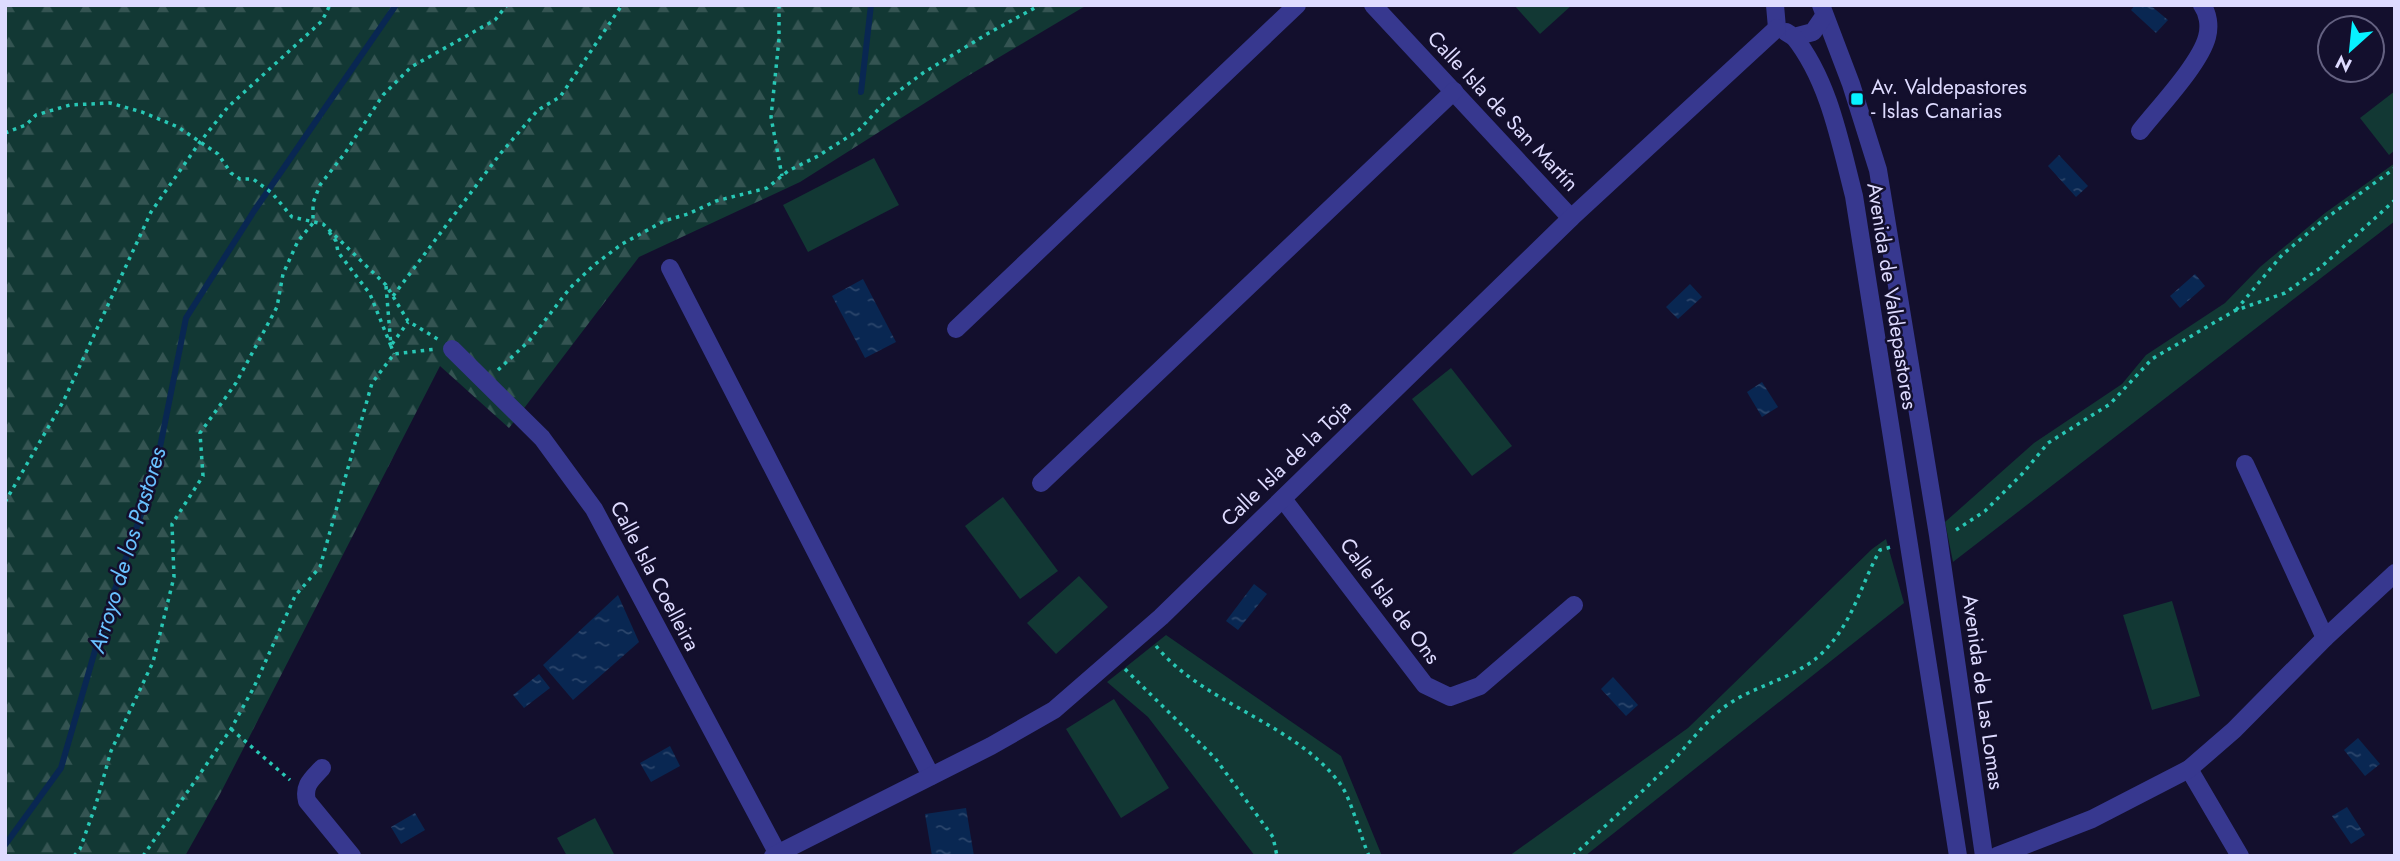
<svg xmlns="http://www.w3.org/2000/svg" width="2400" height="861" viewBox="0 0 2400 861" font-family="Jost,sans-serif">
<defs>
<pattern id="forest-firs" width="22" height="20" patternUnits="userSpaceOnUse" patternTransform="scale(1.75)"><rect width="22" height="20" fill="#123834"/><path d="M5 1l3.5 6h-7zM16 11l3.5 6h-7z" fill="#345452"/></pattern>
<pattern id="water-ripples" width="26" height="14" patternUnits="userSpaceOnUse" patternTransform="scale(1.75)"><rect width="26" height="14" fill="#092752"/><path d="M2 4q2-2 4 0t4 0M15 11q2-2 4 0t4 0" fill="none" stroke="#2c466c"/></pattern>
</defs>
<rect width="100%" height="100%" fill="#130f2d"/>
<!-- green -->
<g fill="#123834">
<path d="M1514,5H1572L1540,34Z"/>
<path d="M2395,91V150L2389,155L2360,118Z"/>
<path d="M874,158L899,205L808,252L783,205Z"/>
<path d="M2395,163V221L1953,562L1945,522L2034,443L2122,384L2146,355L2225,303L2260,267L2325,213Z"/>
<path d="M1451,368L1512,446L1472,476L1412,399Z"/>
<path d="M1003,497L1058,571L1020,599L965,526Z"/>
<path d="M1886,539L1904,603L1585,856H1509L1688,728L1872,549Z"/>
<path d="M1079,576L1108,607L1056,654L1027,623Z"/>
<path d="M2172,601L2200,696L2152,710L2123,615Z"/>
<path d="M1166,635L1341,756L1382,856H1255L1148,717L1107,682Z"/>
<path d="M1114,699L1169,788L1121,818L1066,729Z"/>
<path d="M595,818L615,856H567L557,838Z"/>
</g>
<!-- forest -->
<path fill="url(#forest-firs)" d="M5,5H1087L966,77L800,182L639,257L509,428L440,366L220,794L185,856H5Z"/>
<!-- water -->
<g fill="url(#water-ripples)">
<path d="M2135,5H2150L2168,20L2156,33L2131,10Z"/>
<path d="M2059,155L2088,186L2076,197L2048,166Z"/>
<path d="M2195,274L2205,286L2180,308L2170,296Z"/>
<path d="M863,279L896,342L865,358L832,296Z"/>
<path d="M1690,284L1702,297L1678,319L1666,307Z"/>
<path d="M1762,382L1778,407L1762,417L1747,392Z"/>
<path d="M1254,584L1267,594L1238,630L1226,621Z"/>
<path d="M618,595L639,642L573,700L543,665Z"/>
<path d="M539,674L550,688L524,708L513,695Z"/>
<path d="M1613,677L1638,705L1626,716L1601,689Z"/>
<path d="M2358,738L2380,764L2365,776L2344,750Z"/>
<path d="M670,746L680,766L651,782L640,763Z"/>
<path d="M2347,807L2365,835L2351,844L2332,816Z"/>
<path d="M966,808L974,856H932L925,814Z"/>
<path d="M415,813L425,830L401,844L391,827Z"/>
</g>
<g fill="none" stroke-linecap="round" stroke-linejoin="round">
<!-- stream -->
<g stroke="#092752" stroke-width="6">
<path d="M861,92L871,5"/>
<path d="M5,845L61,768L101,630L154,477L186,318L254,211L396,5"/>
</g>
<!-- path -->
<g stroke="#28c7b5" stroke-width="3.5" stroke-dasharray="3.5 5" stroke-linecap="butt">
<path d="M779,5V39L771,117L782,176"/>
<path d="M5,133L26,125L36,115L70,105L110,103L142,112L178,127L218,154L231,173L240,179H253L272,193L292,217L323,224L386,285L408,321L439,340"/>
<path d="M329,232L336,241L338,252L370,294L391,346"/>
<path d="M386,286L391,346L394,354"/>
<path d="M393,296L500,154L538,110L560,97L622,5"/>
<path d="M2236,310L2282,255L2321,222L2395,168"/>
<path d="M392,344L408,322"/>
<path d="M498,370L529,341L570,288L594,265L622,244L664,221L688,214L716,201L767,188L788,171L818,156L859,130L888,99L923,73L987,34L1040,5"/>
<path d="M5,502L64,400L151,212L200,142L228,107L322,21L330,5"/>
<path d="M1956,530L1985,511L2023,473L2048,443L2110,404L2152,359L2234,311L2285,293L2320,268L2395,200"/>
<path d="M1156,646C1203,704 1296,723 1341,785C1351,799 1361,838 1369,856"/>
<path d="M1125,669L1215,758L1273,837L1277,856"/>
<path d="M231,729L290,780"/>
<path d="M74,856L80,849L96,804L111,751L153,662L174,577L172,524L203,476L200,433L236,383L277,307L283,274L298,241L313,223V203L320,185L345,153L383,95L411,67L495,20L507,5"/>
<path d="M143,856L231,729L254,687L295,596L320,567L372,383L394,354L436,349"/>
<path d="M1573,856C1604,827 1636,798 1666,768C1684,750 1699,729 1717,713C1749,684 1798,681 1827,648C1854,619 1861,584 1880,550L1891,547"/>
</g>
<!-- street -->
<g stroke="#37388f" stroke-width="18">
<path d="M1373,5L1571,218"/>
<path d="M1775,5L1777,28"/>
<path d="M1821,5L1851,84L1878,170L1938,535L1984,856"/>
<path d="M1786,32L1794,37L1813,32L1824,16"/>
<path d="M1794,37C1829,81 1840,142 1854,196L1958,856"/>
<path d="M2140,131C2158,108 2200,64 2207,37C2210,26 2208,13 2202,5"/>
<path d="M670,268L931,776"/>
<path d="M956,329L1297,5"/>
<path d="M452,349L542,438L594,509L779,856"/>
<path d="M2245,464L2325,638"/>
<path d="M1041,483L1454,91"/>
<path d="M1283,499L1425,685L1450,697L1480,686L1574,605"/>
<path d="M322,768C312,779 303,785 307,801L352,856"/>
<path d="M2189,769L2240,856"/>
<path d="M773,856L991,746L1054,710L1161,617L1571,218L1777,28"/>
<path d="M1997,856L2092,819L2189,769L2234,730L2325,638L2395,573"/>
</g>
</g>
<!-- markers -->
<rect fill="#07f2ff" stroke="#130f2d" stroke-width="2.5" x="1850" y="92" width="14" height="14" rx="3.5"/>
<g text-anchor="middle" dominant-baseline="central" stroke-width="5" stroke-linejoin="round" paint-order="stroke">
<!-- poi labels -->
<g font-size="21" fill="#dedbff" stroke="#130f2d" text-anchor="start">
<text x="1871" y="87">Av. Valdepastores<tspan x="1871" dy="24">- Islas Canarias</tspan></text>
</g>
<!-- street labels -->
<g font-size="21" fill="#dedbff" stroke="#130f2d">
<text transform="translate(1503 111) rotate(47)">Calle Isla de San Martín</text>
<text transform="translate(1892 296) rotate(81)">Avenida de Valdepastores</text>
<text transform="translate(1286 463) rotate(-44)">Calle Isla de la Toja</text>
<text transform="translate(655 576) rotate(62)">Calle Isla Coelleira</text>
<text transform="translate(1390 601) rotate(53)">Calle Isla de Ons</text>
<text transform="translate(1983 692) rotate(82)">Avenida de Las Lomas</text>
</g>
<!-- water labels -->
<g font-size="23" font-style="italic" fill="#69c1ff" stroke="#130f2d">
<text transform="translate(127 550) rotate(-73)">Arroyo de los Pastores</text>
</g>
</g>
<!-- border -->
<rect width="2400" height="861" fill="none" stroke="#dedbff" stroke-width="14"/>
<!-- north arrow -->
<g transform="translate(2351 49) rotate(207)"><circle r="33" fill="#130f2d" stroke="#646181" stroke-width="2"/>
<path d="M0-5L12 26L0 18L-12 26Z" fill="#07f2ff"/>
<text y="-10" font-size="19" font-weight="bold" text-anchor="middle" fill="#dedbff">N</text>
</g>
</svg>
